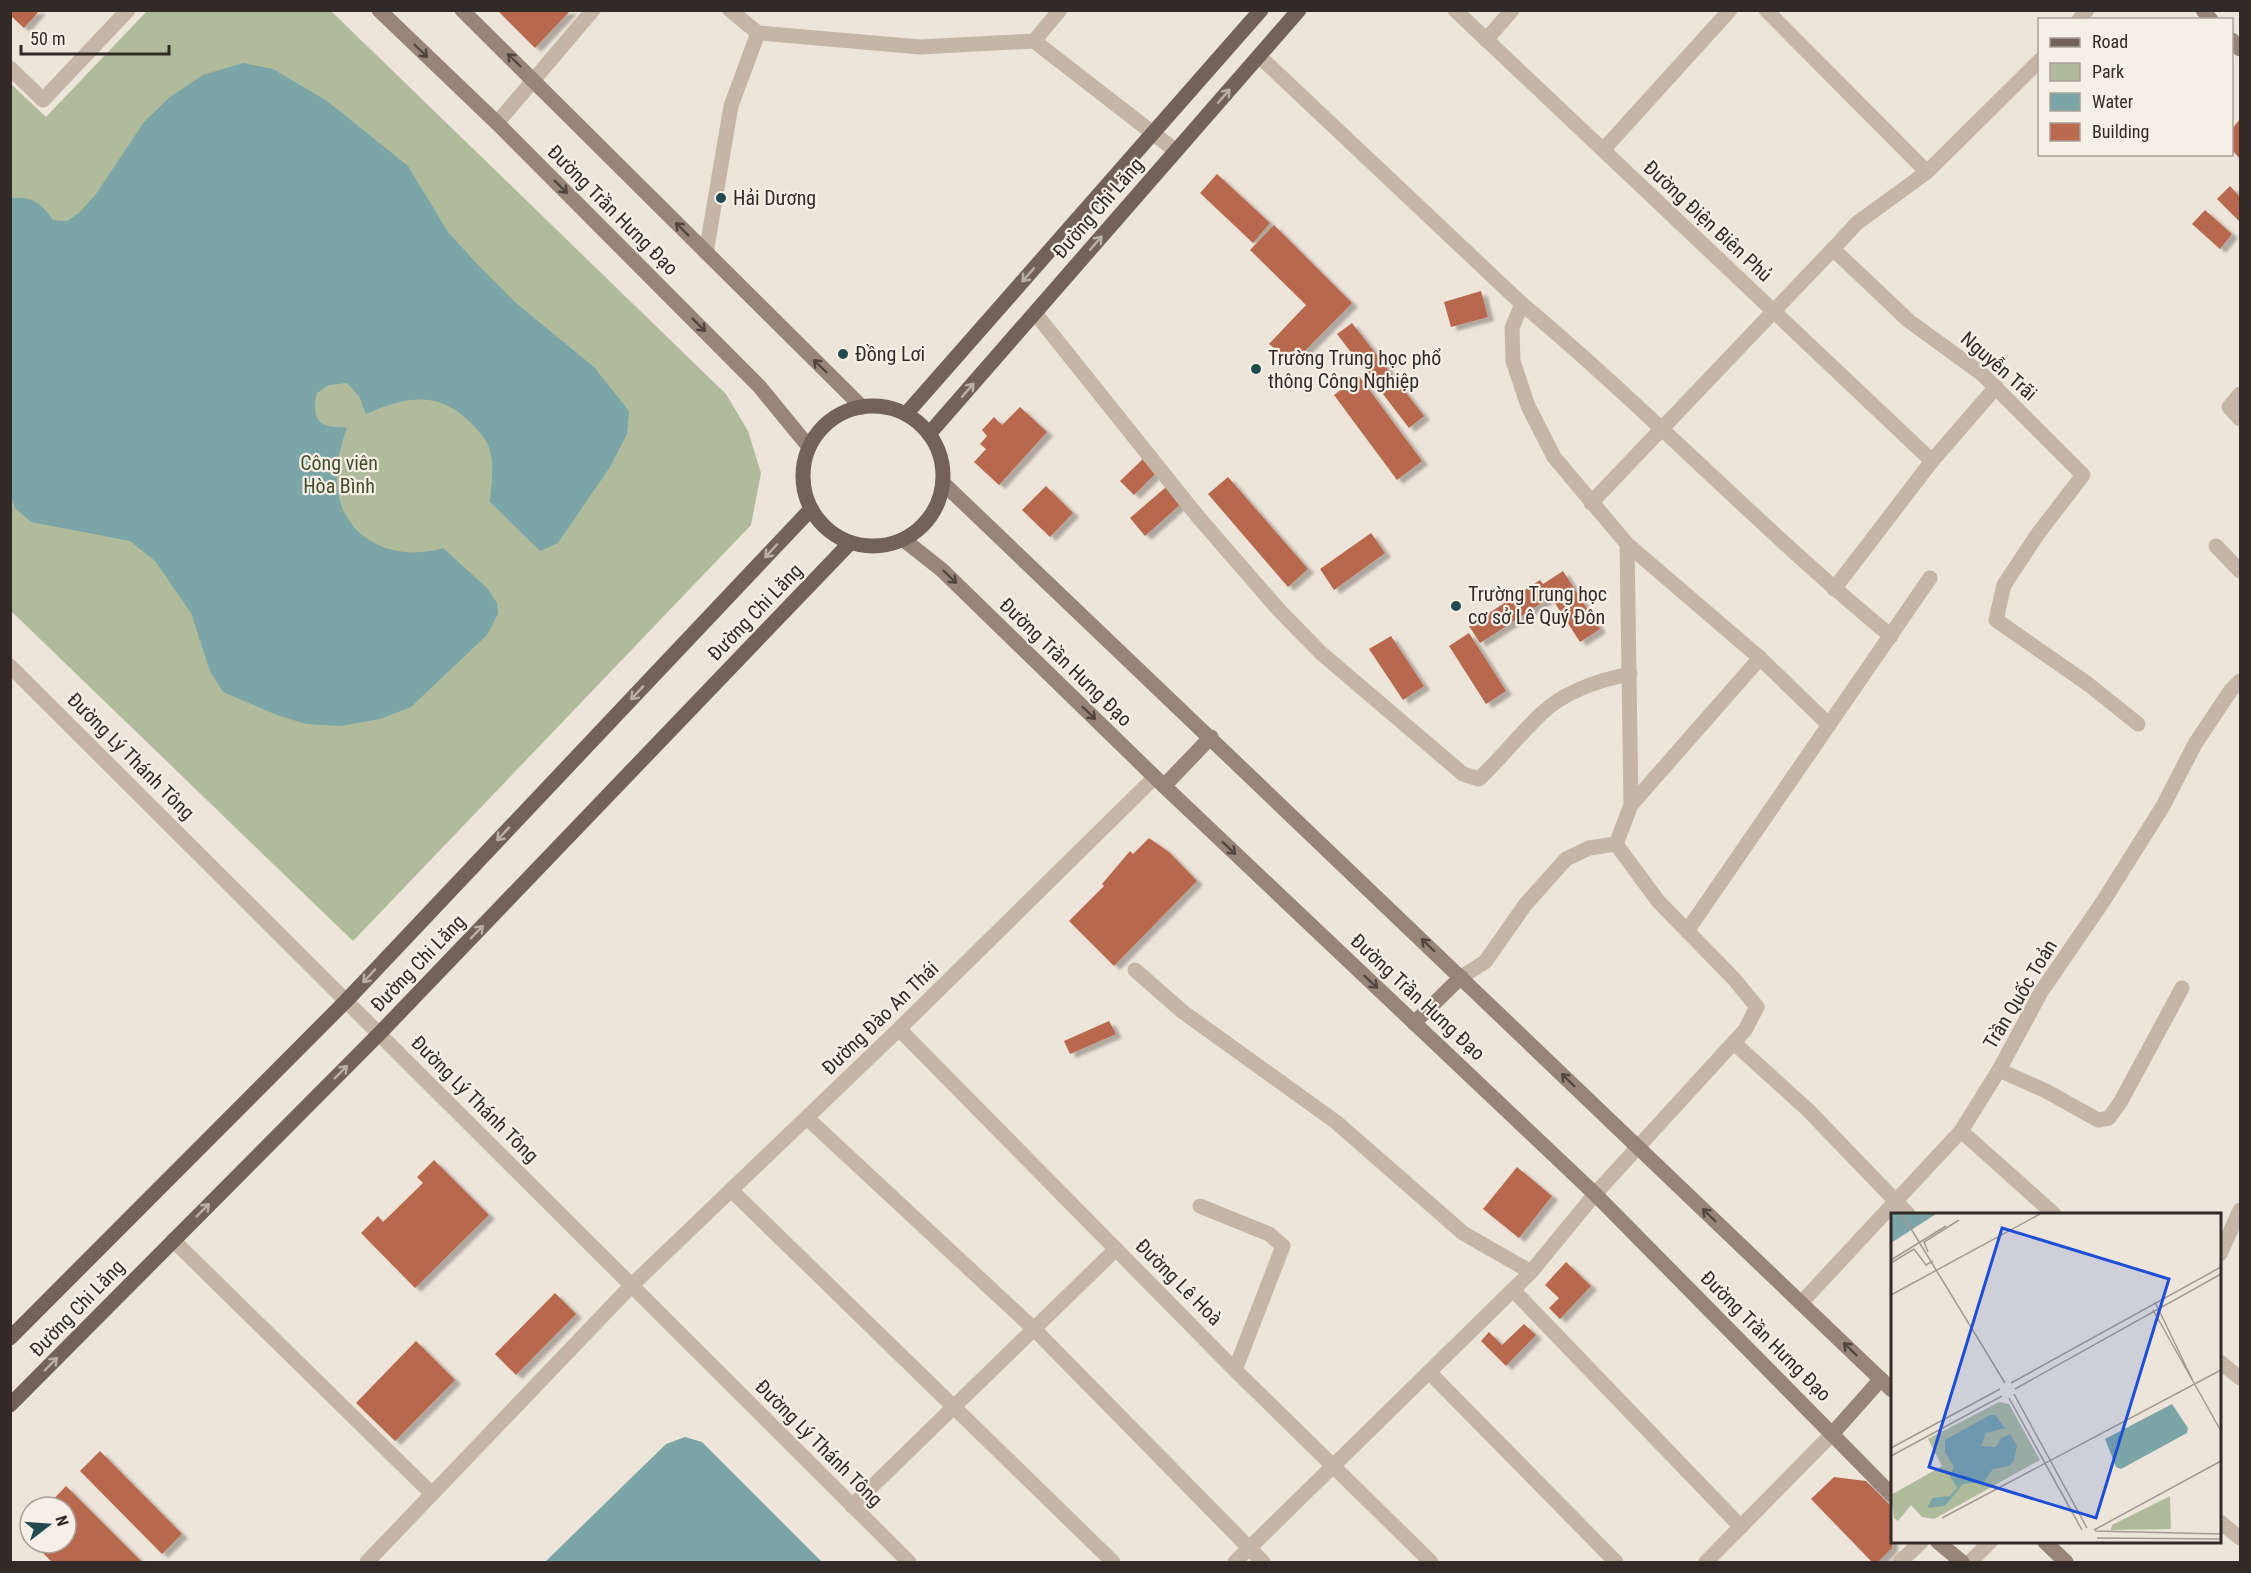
<svg xmlns="http://www.w3.org/2000/svg" width="2251" height="1573" viewBox="0 0 2251 1573" font-family="'Roboto Condensed',sans-serif">
<defs>
<filter id="shadow"><feDropShadow dx="6" dy="4" stdDeviation="1.5" flood-color="#0004"/></filter>
</defs>
<rect width="100%" height="100%" fill="#eee5da"/>
<!-- green -->
<path fill="#b0bb9c" d="M147,11H331L726,394L748,431L761,473L751,525L353,941L11,611L10,83L46,117Z"/>
<!-- water -->
<g fill="#7ca5a8">
<path d="M243,63L273,69L327,101L408,166L448,232L478,265L517,304L594,367L629,411L627,434L610,467L558,543L540,551L490,502C491,486 494,470 491,455C489,442 480,433 472,424C439,390 407,396 366,414L359,396L347,383L329,385L317,393C314,405 312,422 328,426C334,428 341,426 347,428C341,446 335,463 337,483C340,539 394,563 443,548L487,588L497,603L498,614L487,635L411,707L380,719L340,726L306,724L277,715L223,692L210,671L191,613L155,561L130,541L31,522L15,508L11,496V198C33,196 41,203 53,220L67,221L79,213L96,194L144,122L170,97L203,75Z"/>
<path d="M685,1437L702,1442L822,1562H545L666,1444Z"/>
</g>
<!-- building -->
<g fill="#b8694e" filter="url(#shadow)">
<path d="M10,10H40L24,28L10,15Z"/>
<path d="M497,10H571L535,48Z"/>
<path d="M2240,119V159L2232,150V129Z"/>
<path d="M1217,174L1270,223L1253,243L1200,193Z"/>
<path d="M2230,186L2240,197V222L2217,199Z"/>
<path d="M2205,210L2232,234L2220,249L2192,224Z"/>
<path d="M1274,225L1352,303L1293,363L1269,344L1306,305L1250,250Z"/>
<path d="M1481,291L1488,317L1451,327L1444,302Z"/>
<path d="M1352,323L1424,416L1409,428L1337,334Z"/>
<path d="M1359,376L1422,461L1397,480L1334,395Z"/>
<path d="M1020,407L1047,432L999,485L974,462L986,449L980,444L987,436L982,430L994,417L1002,425Z"/>
<path d="M1144,458L1157,472L1134,495L1120,481Z"/>
<path d="M1228,477L1308,569L1288,587L1208,494Z"/>
<path d="M1046,486L1073,513L1050,537L1022,510Z"/>
<path d="M1166,487L1181,504L1145,536L1130,518Z"/>
<path d="M1371,533L1385,553L1334,590L1320,569Z"/>
<path d="M1563,571L1600,629L1580,642L1551,597L1480,643L1469,626L1540,580L1543,584Z"/>
<path d="M1469,633L1506,691L1486,704L1449,646Z"/>
<path d="M1391,636L1424,686L1403,700L1369,649Z"/>
<path d="M1149,838L1169,852L1197,881L1114,966L1069,921L1104,886L1102,884L1130,851L1133,854Z"/>
<path d="M1109,1021L1116,1034L1070,1054L1064,1041Z"/>
<path d="M434,1160L489,1215L415,1288L361,1233L378,1216L383,1222L423,1183L417,1177Z"/>
<path d="M1517,1167L1552,1196L1519,1238L1483,1209Z"/>
<path d="M1566,1262L1591,1286L1560,1319L1549,1308L1559,1298L1545,1285Z"/>
<path d="M555,1293L576,1314L516,1375L495,1354Z"/>
<path d="M1524,1324L1536,1335L1506,1366L1481,1341L1489,1332L1502,1345Z"/>
<path d="M416,1341L455,1380L395,1441L356,1403Z"/>
<path d="M100,1451L182,1534L162,1554L80,1471Z"/>
<path d="M1834,1477L1866,1481L1892,1507V1548L1878,1562H1872L1811,1499Z"/>
<path d="M66,1486L142,1562H52L33,1543H66V1507H46Z"/>
</g>
<g fill="none" stroke-linecap="round" stroke-linejoin="round">
<!-- minor -->
<g stroke="#c4b5a7" stroke-width="15">
<path d="M730,10L758,33L920,47L1034,41L1176,151"/>
<path d="M1455,10L1932,461"/>
<path d="M1766,10L1927,172"/>
<path d="M2079,20L2087,10"/>
<path d="M1486,40L1512,10"/>
<path d="M1034,41L1060,10"/>
<path d="M2040,60L1927,172L1857,223L1833,249L1909,321L1982,374L2083,475L2037,535L2004,585L1996,620L2088,684L2138,724"/>
<path d="M10,68L43,100L128,10"/>
<path d="M497,123L593,10"/>
<path d="M1603,150L1730,10"/>
<path d="M706,253L731,106L758,33"/>
<path d="M1522,304C1649,410 1763,531 1891,636"/>
<path d="M1035,313L1199,518L1279,610L1321,653L1463,774L1479,779C1501,758 1519,735 1541,714C1564,692 1599,680 1630,674"/>
<path d="M2240,394L2229,407L2240,419"/>
<path d="M1591,503L1833,249"/>
<path d="M1627,544L1760,658L1829,725"/>
<path d="M2216,546L2240,571"/>
<path d="M1834,589L1932,461L1996,387"/>
<path d="M1631,805L1760,658"/>
<path d="M1687,931L1930,578"/>
<path d="M1135,970L1183,1012L1336,1122L1463,1233L1531,1272"/>
<path d="M1461,977L1485,962L1525,905L1566,859L1589,848L1616,844"/>
<path d="M899,1029L1235,1370L1431,1562"/>
<path d="M1734,1043L1808,1110L1908,1214"/>
<path d="M1999,1070L2046,1091L2098,1120L2109,1118L2121,1101L2182,988"/>
<path d="M807,1118L1034,1329L1263,1562"/>
<path d="M1961,1131L2054,1214"/>
<path d="M731,1190L1113,1562"/>
<path d="M1200,1206L1269,1234L1283,1246L1235,1370"/>
<path d="M173,1240L432,1494"/>
<path d="M2220,1254L2240,1210"/>
<path d="M1513,1290L1741,1527"/>
<path d="M1801,1303L1961,1131L1999,1070L2041,992L2104,900L2163,806L2195,744L2231,690L2240,681"/>
<path d="M2220,1362L2240,1378"/>
<path d="M1429,1372L1616,1562"/>
<path d="M852,1506L1116,1249"/>
<path d="M2220,1522L2240,1538"/>
<path d="M367,1562L632,1285L899,1029L1155,777"/>
<path d="M1235,1562L1531,1272L1595,1194L1745,1030L1757,1007L1734,979L1658,901L1616,844L1631,805L1627,544L1554,457L1528,406L1513,361L1512,328L1522,304L1259,56"/>
<path d="M1706,1562L1833,1433"/>
</g>
<!-- tertiary -->
<g stroke="#c4b5a7" stroke-width="15">
<path d="M10,666L909,1562"/>
<path d="M1900,1562L1921,1542"/>
<path d="M1970,1562L1990,1542"/>
</g>
<!-- secondary -->
<g stroke="#988579" stroke-width="15">
<path d="M379,10L497,123L759,386L809,447"/>
<path d="M462,10L862,407"/>
<path d="M2203,10L2211,20"/>
<path d="M2232,40L2240,49"/>
<path d="M943,483L1892,1390"/>
<path d="M904,540L942,570L1164,786L1595,1194L1892,1495"/>
<path d="M1164,786L1211,737"/>
<path d="M1414,1023L1461,977"/>
<path d="M1833,1433L1881,1379"/>
<path d="M1938,1542L1962,1562"/>
<path d="M2045,1542L2066,1562"/>
</g>
<!-- primary -->
<g stroke="#726259" stroke-width="15">
<circle cx="873" cy="476" r="70"/>
<path d="M906,414L1261,10"/>
<path d="M929,434L1299,10"/>
<path d="M10,1338L346,1001L811,509"/>
<path d="M10,1405L379,1034L850,543"/>
</g>
</g>
<!-- one-way arrows -->
<defs><path id="oneway-shaft" d="M-6 0H5M1.5-3L5.5 0L1.5 3" fill="none" stroke-width="1.6" stroke-linecap="round" stroke-linejoin="round" transform="scale(1.5)"/></defs>
<g stroke="#514540">
<use href="#oneway-shaft" transform="translate(421 51) rotate(44)"/>
<use href="#oneway-shaft" transform="translate(514 60) rotate(-136)"/>
<use href="#oneway-shaft" transform="translate(561 187) rotate(45)"/>
<use href="#oneway-shaft" transform="translate(682 229) rotate(-135)"/>
<use href="#oneway-shaft" transform="translate(699 325) rotate(45)"/>
<use href="#oneway-shaft" transform="translate(820 366) rotate(-136)"/>
<use href="#oneway-shaft" transform="translate(950 577) rotate(44)"/>
<use href="#oneway-shaft" transform="translate(1089 713) rotate(44)"/>
<use href="#oneway-shaft" transform="translate(1229 848) rotate(43)"/>
<use href="#oneway-shaft" transform="translate(1428 945) rotate(-136)"/>
<use href="#oneway-shaft" transform="translate(1371 982) rotate(43)"/>
<use href="#oneway-shaft" transform="translate(1568 1080) rotate(-136)"/>
<use href="#oneway-shaft" transform="translate(1709 1215) rotate(-136)"/>
<use href="#oneway-shaft" transform="translate(1850 1349) rotate(-136)"/>
</g>
<g stroke="#bbb0a6">
<use href="#oneway-shaft" transform="translate(1224 96) rotate(-49)"/>
<use href="#oneway-shaft" transform="translate(1096 243) rotate(-49)"/>
<use href="#oneway-shaft" transform="translate(1028 275) rotate(131)"/>
<use href="#oneway-shaft" transform="translate(968 390) rotate(-49)"/>
<use href="#oneway-shaft" transform="translate(771 551) rotate(133)"/>
<use href="#oneway-shaft" transform="translate(637 693) rotate(133)"/>
<use href="#oneway-shaft" transform="translate(503 834) rotate(133)"/>
<use href="#oneway-shaft" transform="translate(477 932) rotate(-46)"/>
<use href="#oneway-shaft" transform="translate(369 976) rotate(133)"/>
<use href="#oneway-shaft" transform="translate(341 1072) rotate(-45)"/>
<use href="#oneway-shaft" transform="translate(203 1210) rotate(-45)"/>
<use href="#oneway-shaft" transform="translate(51 1364) rotate(-46)"/>
</g>
<!-- markers -->
<g fill="#214b4f" stroke="#f6efe5" stroke-width="2">
<circle cx="721" cy="198" r="6"/>
<circle cx="843" cy="354" r="6"/>
<circle cx="1256" cy="369" r="6"/>
<circle cx="1456" cy="606" r="6"/>
</g>
<g text-anchor="middle" dominant-baseline="central" stroke-width="4.5" stroke-linejoin="round" paint-order="stroke">
<!-- poi labels -->
<g font-size="20" fill="#322a27" stroke="#f6efe5" text-anchor="start">
<text x="733" y="198">Hải Dương</text>
<text x="855" y="354">Đồng Lơi</text>
<text x="1268" y="358">Trường Trung học phổ<tspan x="1268" dy="23">thông Công Nghiệp</tspan></text>
<text x="1468" y="594">Trường Trung học<tspan x="1468" dy="23">cơ sở Lê Quý Đôn</tspan></text>
</g>
<!-- street labels -->
<g font-size="20" fill="#322a27" stroke="#f6efe5">
<text transform="translate(1098 208) rotate(-49)">Đường Chi Lăng</text>
<text transform="translate(613 210) rotate(45)">Đường Trần Hưng Đạo</text>
<text transform="translate(1708 221) rotate(43)">Đường Điện Biên Phủ</text>
<text transform="translate(1999 366) rotate(41)">Nguyễn Trãi</text>
<text transform="translate(755 612) rotate(-46)">Đường Chi Lăng</text>
<text transform="translate(1066 662) rotate(44)">Đường Trần Hưng Đạo</text>
<text transform="translate(131 756) rotate(45)">Đường Lý Thánh Tông</text>
<text transform="translate(418 963) rotate(-46)">Đường Chi Lăng</text>
<text transform="translate(2020 994) rotate(-59)">Trần Quốc Toản</text>
<text transform="translate(1418 997) rotate(43)">Đường Trần Hưng Đạo</text>
<text transform="translate(880 1018) rotate(-44)">Đường Đào An Thái</text>
<text transform="translate(475 1099) rotate(45)">Đường Lý Thánh Tông</text>
<text transform="translate(1179 1282) rotate(45)">Đường Lê Hoà</text>
<text transform="translate(77 1308) rotate(-46)">Đường Chi Lăng</text>
<text transform="translate(1766 1336) rotate(45)">Đường Trần Hưng Đạo</text>
<text transform="translate(819 1443) rotate(45)">Đường Lý Thánh Tông</text>
</g>
<!-- park labels -->
<g font-size="20" fill="#414d2d" stroke="#f6efe5">
<text x="339" y="463">Công viên<tspan x="339" dy="23">Hòa Bình</tspan></text>
</g>
</g>
<!-- overview -->
<g transform="translate(1891 1213)">
<rect width="330" height="330" fill="#eee5da"/>
<path d="M108,189L118,191L149,247L43,306L31,304L20,292L7,308L3,305L0,282L51,253L37,226ZM279,283L280,316L220,317L221,312Z" fill="#b0bb9c"/>
<path d="M0,1H45L0,30ZM281,191L297,215L296,220L230,256L225,254L214,226ZM99,202H104L114,215L95,220L90,233L105,234L110,225L119,221L126,233L123,248L118,253L102,256L92,269L72,271L54,293L36,295L41,285L59,283L66,275L59,263L63,254L54,239V227Z" fill="#7ca5a8"/>
<path fill="none" stroke="#a39a92" stroke-width="1.5" d="M11,1L114,170M37,39L33,29L68,7M0,47L55,13M0,50L23,36L35,52L42,48M0,82L149,1M264,89L302,168M262,97L330,218M120,170L330,54M124,176L330,61M123,181L196,315M118,185L191,317M0,235L109,176M0,243L111,183M51,305L330,157M203,317L330,248M204,318L330,321M206,325L330,326"/>
<path fill="#1d4ed8" fill-opacity="0.15" stroke="#1d4ed8" stroke-width="3" d="M111,15L278,66L205,305L38,254Z"/>
<rect width="330" height="330" fill="none" stroke="#322a27" stroke-width="3"/>
</g>
<!-- border -->
<rect width="2251" height="1573" fill="none" stroke="#322a27" stroke-width="24"/>
<!-- legend -->
<rect x="2038" y="18" width="195" height="138" fill="#f6efe5" stroke="#a8a099" stroke-width="1.5"/>
<rect x="2050" y="38" width="30" height="9" fill="#726259" stroke="#a8a099" stroke-width="1.5"/>
<text x="2092" y="48" font-size="18" fill="#322a27">Road</text>
<rect x="2050" y="63" width="30" height="18" fill="#b0bb9c" stroke="#a8a099" stroke-width="1.5"/>
<text x="2092" y="78" font-size="18" fill="#322a27">Park</text>
<rect x="2050" y="93" width="30" height="18" fill="#7ca5a8" stroke="#a8a099" stroke-width="1.5"/>
<text x="2092" y="108" font-size="18" fill="#322a27">Water</text>
<rect x="2050" y="123" width="30" height="18" fill="#b8694e" stroke="#a8a099" stroke-width="1.5"/>
<text x="2092" y="138" font-size="18" fill="#322a27">Building</text>
<!-- north arrow -->
<g transform="translate(48 1525) rotate(73)"><circle r="28" fill="#f6efe5" stroke="#a8a099" stroke-width="1.5"/>
<path d="M0-4.5L10 22L0 15L-10 22Z" fill="#214b4f"/>
<text y="-9" font-size="16" font-weight="bold" text-anchor="middle" fill="#322a27">N</text>
</g>
<!-- scale -->
<path d="M21 45v9h148v-9" fill="none" stroke="#322a27" stroke-width="3"/>
<text x="30" y="45" font-size="18" fill="#322a27" stroke="#f6efe5" stroke-width="4.5" paint-order="stroke">50 m</text>
</svg>
